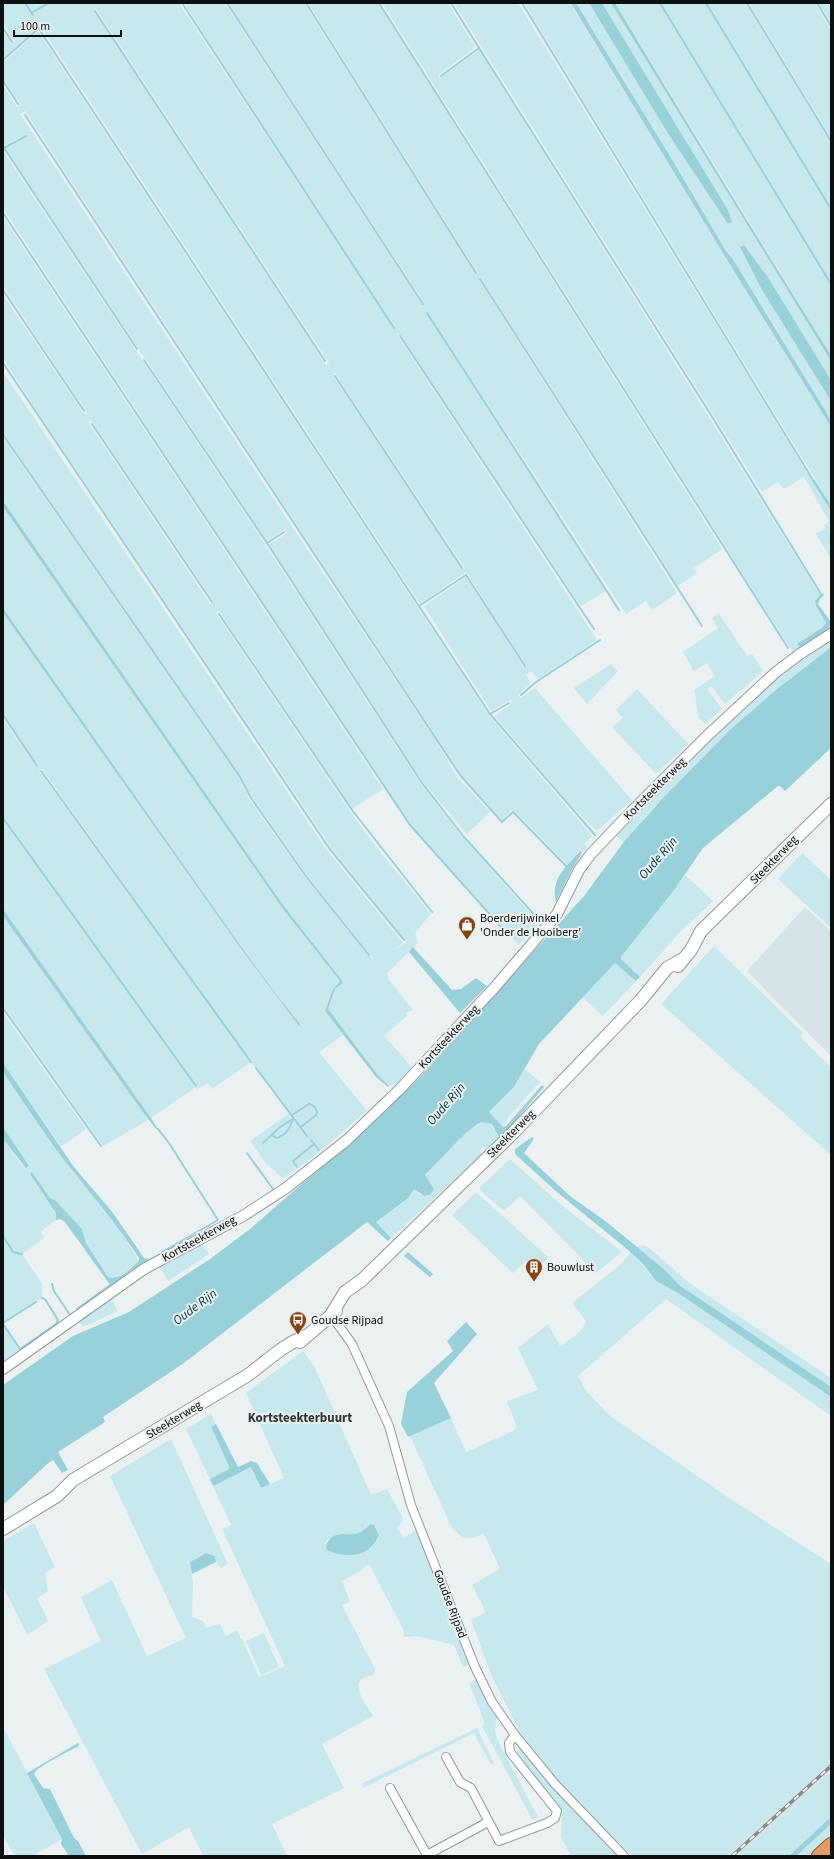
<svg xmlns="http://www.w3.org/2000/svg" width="834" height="1859" viewBox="0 0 834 1859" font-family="'Source Sans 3',sans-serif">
<rect width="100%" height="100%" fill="#ebf0f1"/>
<!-- built -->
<g fill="#d5e4e6">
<path d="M805,907L831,931V1056L747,971Z"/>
<path d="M831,1760V1771L738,1856H726Z"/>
</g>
<!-- green -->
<g fill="#c7e9ee" fill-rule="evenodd">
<path d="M3,3H88L89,5L91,3H179L394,329L184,3H225L423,306L425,304L228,3H304L476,274L478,273L308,3H378L722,549L694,568L697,573L678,586L480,277L479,279L677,593L652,610L646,601L626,614L427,312L606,591L581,606L400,335L398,336L597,640L538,679L531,671L526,675L531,683L518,695L521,698L535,688L632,800L597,831L570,805L495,716L512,703L510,700L491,711L424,606L466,577L524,667H527L466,572L420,604L37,21L33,23L37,28L3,59V31L11,44L15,41L3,24ZM94,9H96L329,363L326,365ZM335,373L464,567L463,568L333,375Z"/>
<path d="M382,3H448L475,47L439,75L440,78L479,50L820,595L815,600L816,606L826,623L822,628L798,644L801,648L793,652L775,625Z"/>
<path d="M454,3H518L831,511V559L816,534L825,529L824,525L829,521L804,477L784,489L778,482L762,492Z"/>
<path d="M524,3H571L729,263L831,427V505Z"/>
<path d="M576,3H589L667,132L728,224L732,222L728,210L602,3H611L831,361V380L756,261H755L744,245L741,247L762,290L831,401V420L734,261L726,251L670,156Z"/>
<path d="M615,3H746L831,143V355Z"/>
<path d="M749,3H815L831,30V138Z"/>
<path d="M819,3H831V23Z"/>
<path d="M38,31L490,717L592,836L584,844L587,847L582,853L579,851L567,865L524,820L512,810L502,820L460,773L25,111L20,114L32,132L293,528L435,739L457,777L490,812L467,834L423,782L268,545L287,533L285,529L267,541L8,153L6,149L27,136L26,134L4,146L3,144V85L17,107L20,104L3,79V63Z"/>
<path d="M3,151L265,544L420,783L463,838L539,923L519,945L415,830L382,783L3,208Z"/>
<path d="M3,217L383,789L352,809L219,611L216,613L352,814L373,843L431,914L415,933L418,943L387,973L389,980L413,1010L406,1013L408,1015L384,1036L412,1067L398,1083L389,1086L377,1075L331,1015L328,1009L335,989L343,983L341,979L283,905L3,501V438L239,778L250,800L304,876L374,961L373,958L306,874L252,797L241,777L155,656L3,433V372L326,849L403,943L389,953L407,942L331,847L38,413L3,358V295L84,414L87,413L3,286ZM91,420L214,602L210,604L88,422Z"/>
<path d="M3,507L283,909L340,981L332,991L325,1011L343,1035L319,1052L367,1111L309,1160L283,1178L265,1162L250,1141L290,1113L251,1062L212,1089L208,1083L198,1089L196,1087L151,1118L3,909V719L36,767L38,766L3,716V613L239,946L299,1026L300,1024L276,994L240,945L3,608ZM42,769L213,1009L39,771Z"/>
<path d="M719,613L747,656L752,654L763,671L725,704L711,686L707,689L722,709L705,724L699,718L694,690L715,676L707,663L694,671L683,652L718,628L712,618Z"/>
<path d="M831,637V647C776,687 727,732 680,781C661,800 641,820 624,842L614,834L762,688Z"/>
<path d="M611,664L618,671L587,704L574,688Z"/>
<path d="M637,689L688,744L656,774L612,727L623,718L616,710Z"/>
<path d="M802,853L831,880V928L778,879Z"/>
<path d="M685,875L713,901L681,931L640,977L621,959V957Z"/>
<path d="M3,916L148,1120L103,1146L3,1005Z"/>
<path d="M714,946L803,1033L801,1036L805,1042L831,1067V1155L661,1004Z"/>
<path d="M615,963L636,981L603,1016L582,997Z"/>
<path d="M3,1013L86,1129L61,1147L3,1063Z"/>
<path d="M525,1069L540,1082L509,1116L503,1127L489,1112L514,1087Z"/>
<path d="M3,1072L71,1169L122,1233L139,1261C129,1268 122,1280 108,1277L86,1243L82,1229L55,1200L50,1198L32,1172L30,1174L56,1213V1220L41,1231L44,1238L22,1254L42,1284V1298L3,1323V1139L22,1165L29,1166L3,1127Z"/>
<path d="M485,1122L492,1124L499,1137L487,1151L483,1147L480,1150L482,1154L391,1238L376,1222L414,1189L420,1195H428L432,1186L425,1176C439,1161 466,1127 485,1122Z"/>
<path d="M510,1159L559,1203L622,1252L596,1273L520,1196L504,1211L481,1191L480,1187Z"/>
<path d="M476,1192L549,1258L535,1270L526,1261L513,1273L452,1215Z"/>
<path d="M201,1242L209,1254L168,1281L159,1265Z"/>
<path d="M643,1245L648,1247L692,1285L831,1378V1387L679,1285L666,1271L636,1247Z"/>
<path d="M631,1252L656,1281L678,1293L831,1397V1416L666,1299L578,1376L587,1392L609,1415L729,1498L831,1564V1760L726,1856H632L551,1775L519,1730L492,1677L471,1620L486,1612L472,1585L500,1569L484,1534C467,1540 463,1541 451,1526L410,1436L451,1418L466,1452L513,1431L516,1428V1425L507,1401L538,1390L518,1348L548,1324L560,1346C568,1340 584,1332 586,1321L572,1303L620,1265Z"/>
<path d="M110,1297L118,1311L83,1327L78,1320Z"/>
<path d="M3,1324L20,1349L3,1361Z"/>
<path d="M303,1351L314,1366L371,1495L387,1489L402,1516L403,1520L397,1528L404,1538L418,1528L470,1665L463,1667L454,1645L417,1636L404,1637L403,1629L369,1564L359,1572L342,1581L350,1602L342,1605L375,1669L374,1674L361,1679L358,1685L361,1697L373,1716L322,1744L344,1788L272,1824L287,1856H203L189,1827L142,1854L44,1669L101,1641L81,1597L112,1580L147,1656L186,1638L110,1476L171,1439L228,1564L222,1568L218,1566L215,1556L203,1554L190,1562L193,1583L192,1617L203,1621L206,1628L220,1624L226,1636L237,1630L241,1639H242L259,1677L285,1666L222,1529L231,1525L213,1486L251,1467L261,1488L284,1478L246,1393ZM371,1524L374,1525L379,1535L377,1541L370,1549L327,1550C321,1533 345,1536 355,1534C360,1533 366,1528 371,1524Z"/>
<path d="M211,1414L216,1425L211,1427L229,1466V1469L210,1479L186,1429Z"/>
<path d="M34,1523L55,1567L45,1573L48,1592L37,1598L48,1621L27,1635L3,1587V1541Z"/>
<path d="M264,1633L279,1667L261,1675L246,1641Z"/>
<path d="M476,1680L497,1715L495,1729L497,1739L538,1817L532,1819L482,1726H484V1721L469,1683Z"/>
<path d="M3,1727L62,1839L33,1856H15L3,1836Z"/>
<path d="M477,1728L494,1763L491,1765L474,1733L363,1788L361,1784Z"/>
<path d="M521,1748L620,1856H571L561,1837L562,1811L515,1752Z"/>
<path d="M831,1771V1839L812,1856H738Z"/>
</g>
<!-- water -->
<g fill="#99d1db">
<path d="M571,3H576L670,156L726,251L734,261L831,420V427L729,263Z"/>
<path d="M589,3H602L728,210L732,222L728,224L667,132Z"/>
<path d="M611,3H615C686,121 758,239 831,355V361Z"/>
<path d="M744,245L767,276L831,380V401L762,290L740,247Z"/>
<path d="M814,479L831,505V511L812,481Z"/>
<path d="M3,501L283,905L341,979L343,983L335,989L328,1009L377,1074L389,1086L388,1087L376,1077L325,1011L332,991L340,981L283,909L3,507Z"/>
<path d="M823,593L824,595L820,599L818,604L831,622V628L801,648L797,644L822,628L826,623L816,606L815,601L820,595Z"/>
<path d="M3,608L240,945L276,994L300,1024L299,1026L239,946L3,613Z"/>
<path d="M831,647V748L785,791L780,786H778L703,848L674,890L621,957V959L640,977L636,981L615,963L539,1044L514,1087L489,1112L503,1127L506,1126L542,1085L544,1087L503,1135L499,1137L492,1124C488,1123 484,1121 480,1123C465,1130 438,1163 425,1175L434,1189L431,1194L424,1196L414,1189L408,1198L376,1222L391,1238L388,1241L367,1222L184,1363L103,1417L105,1421L102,1424L58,1452L68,1470L62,1473L53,1460L47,1464L3,1505V1385L73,1336L129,1312L210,1259L250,1229L381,1115L422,1075L584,896L626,839L665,796L731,729L777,689Z"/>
<path d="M580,851L582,853L571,871L556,902C550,879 566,867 580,851Z"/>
<path d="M3,909L151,1118L158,1129H156L142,1111L3,916Z"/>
<path d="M413,947L452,990L461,989L476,978L487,986L460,1013L409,952Z"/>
<path d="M3,1063L74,1167L113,1213L144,1258L149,1259L162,1252V1253L132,1270L111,1286L65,1222L60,1219L56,1220V1213L30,1174L32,1172L50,1198L55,1200L82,1229L86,1243L108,1277C122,1280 129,1269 139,1261V1258C119,1227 95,1199 72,1170C47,1139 26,1105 3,1072Z"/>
<path d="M3,1127L29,1166L26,1168L3,1139Z"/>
<path d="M532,1137L534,1139L524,1153L570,1196L608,1223L666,1271L679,1285L831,1387V1397L678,1293L656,1281L643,1264L627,1249L558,1193L515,1154V1149Z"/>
<path d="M408,1252L433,1274L430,1277L404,1256Z"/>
<path d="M466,1322L477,1334L434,1383L451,1418L408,1437L401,1424L407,1392L453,1351L447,1341Z"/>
<path d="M216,1424L238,1467L251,1461L257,1463L270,1484L261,1488L251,1467L213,1486L210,1479L229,1469V1466L211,1427Z"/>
<path d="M371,1524L374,1525L379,1535C371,1557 346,1559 327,1550L326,1546C331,1531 342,1535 354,1534C360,1534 366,1528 371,1524Z"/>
<path d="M206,1553L215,1556L216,1562L192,1574L190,1562Z"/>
<path d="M78,1743L79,1746C70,1751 37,1766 34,1774L43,1788L50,1789L74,1838L78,1841L86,1856H69L61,1844L62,1839L27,1773Z"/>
<path d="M831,1817V1824L796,1856H789Z"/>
</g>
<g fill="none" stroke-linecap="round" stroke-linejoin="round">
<!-- stream -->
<g stroke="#99d1db" stroke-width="2">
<path d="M25,3L33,15"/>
<path d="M182,3L394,328"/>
<path d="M227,3L423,304"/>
<path d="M306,3L476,273"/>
<path d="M379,3L788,648"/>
<path d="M451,3L479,48"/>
<path d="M522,3L813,480"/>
<path d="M660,3L831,284"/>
<path d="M706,3L831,209"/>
<path d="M747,3L831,141"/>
<path d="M817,3L831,26"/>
<path d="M95,11L325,361"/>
<path d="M31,13L49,3"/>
<path d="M35,23L490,714L595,835"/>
<path d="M3,28L12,42"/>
<path d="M3,60L39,28"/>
<path d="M441,76L479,48L711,415L821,594"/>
<path d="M3,81L18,104"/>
<path d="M25,115L460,775L502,822L513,812L567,867"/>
<path d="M3,146L4,148L26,136"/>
<path d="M4,148L137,349"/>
<path d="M3,213L410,825L510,937"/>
<path d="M480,279L702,626"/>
<path d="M3,290L84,411"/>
<path d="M427,313L619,610"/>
<path d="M400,336L594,629"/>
<path d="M144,360L267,543L422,783L464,837L540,921"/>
<path d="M3,363L329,848L404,940"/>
<path d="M335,376L462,568"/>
<path d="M92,424L212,602"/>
<path d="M3,435L240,777L251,798L305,875L369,955"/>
<path d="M267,543L284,532"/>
<path d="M419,606L466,575L525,666"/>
<path d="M219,614L352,810L432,912"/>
<path d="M521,695L536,682L600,640"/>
<path d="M490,714L509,703"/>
<path d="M3,715L37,766"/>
<path d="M41,771L251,1062"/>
<path d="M3,818L196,1086"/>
<path d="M3,1008L101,1146"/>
<path d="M256,1068L307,1136"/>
<path d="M292,1115L309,1104L314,1106L317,1112L316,1115L301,1127"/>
<path d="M158,1129L169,1143L218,1220L162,1252"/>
<path d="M272,1135L276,1138C286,1136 290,1128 293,1119"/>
<path d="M311,1140L319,1150"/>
<path d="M263,1143L279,1128L294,1118"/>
<path d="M247,1153L273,1189"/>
<path d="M297,1167L293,1161L314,1144"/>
<path d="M3,1236L13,1252L22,1254"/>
<path d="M52,1284L54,1291L70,1315"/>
<path d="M77,1309L110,1285"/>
<path d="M3,1323L36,1302"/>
<path d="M3,1324L20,1349L56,1324L58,1320L45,1299L42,1298"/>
</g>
<!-- minor casing -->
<g stroke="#939898" stroke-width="10">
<g id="minor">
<path d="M331,1315L352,1344L389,1426L411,1505L475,1667L492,1702L515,1735L555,1784L624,1856"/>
<path d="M446,1757L460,1782L471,1788L499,1841L547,1823L555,1818L557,1811L510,1752L509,1743L515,1735"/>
<path d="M390,1788L427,1855L488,1822"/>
</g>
</g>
<!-- tertiary casing -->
<g stroke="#939898" stroke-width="12">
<path id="tertiary" d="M3,1369L144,1269L243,1216L286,1188L347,1140L399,1090L495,987L531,945L557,914L579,870L590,855L625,818L708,735L776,672L800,654L831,634"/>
</g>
<!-- secondary casing -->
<g stroke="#939898" stroke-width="14">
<g id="secondary">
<path d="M678,966L691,950L701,931L831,804"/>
<path d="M331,1315L345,1292L362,1280L513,1133L641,1000L667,968L683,959"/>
<path d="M300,1342L336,1311"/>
<path d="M3,1529L57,1496L73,1480L248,1375C267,1361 283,1345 305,1336"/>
</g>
</g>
<!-- trunk casing -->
<g stroke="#96592d" stroke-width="16">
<path id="trunk" d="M819,1856L831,1845"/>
</g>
<!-- minor -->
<use href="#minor" stroke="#fff" stroke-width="8"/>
<!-- tertiary -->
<use href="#tertiary" stroke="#fff" stroke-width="10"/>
<!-- secondary -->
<use href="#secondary" stroke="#fff" stroke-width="12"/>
<!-- trunk -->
<use href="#trunk" stroke="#e69a63" stroke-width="14"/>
<!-- rail casing -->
<g stroke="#878b8b" stroke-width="3.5">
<path id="rail" d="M732,1856L831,1766"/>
</g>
<!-- rail -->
<use href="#rail" stroke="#ebf0f1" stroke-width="2" stroke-dasharray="6" stroke-linecap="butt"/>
</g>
<!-- icons -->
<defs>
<g id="shop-pin" transform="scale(0.9)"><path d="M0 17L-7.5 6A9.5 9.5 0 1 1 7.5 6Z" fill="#85440e" stroke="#ebf0f1"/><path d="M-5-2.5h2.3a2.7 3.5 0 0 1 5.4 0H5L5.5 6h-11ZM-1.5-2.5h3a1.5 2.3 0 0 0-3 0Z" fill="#fff"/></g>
<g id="building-pin" transform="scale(0.9)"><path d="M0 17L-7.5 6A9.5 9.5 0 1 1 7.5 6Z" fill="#85440e" stroke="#ebf0f1"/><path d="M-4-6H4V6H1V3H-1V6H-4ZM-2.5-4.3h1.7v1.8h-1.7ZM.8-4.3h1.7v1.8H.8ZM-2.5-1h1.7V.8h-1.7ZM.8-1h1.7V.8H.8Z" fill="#fff"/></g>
<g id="bus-pin" transform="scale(0.9)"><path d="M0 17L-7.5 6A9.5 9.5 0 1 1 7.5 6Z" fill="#85440e" stroke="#ebf0f1"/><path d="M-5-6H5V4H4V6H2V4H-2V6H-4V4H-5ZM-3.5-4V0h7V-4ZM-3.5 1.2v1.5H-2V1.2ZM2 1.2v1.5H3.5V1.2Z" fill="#fff"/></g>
</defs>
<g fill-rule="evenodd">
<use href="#shop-pin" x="467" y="925"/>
<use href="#building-pin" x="534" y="1267"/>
<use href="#bus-pin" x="298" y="1320"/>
</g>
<g text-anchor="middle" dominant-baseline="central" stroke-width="4" stroke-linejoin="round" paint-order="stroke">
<!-- street labels -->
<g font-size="12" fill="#0e1010" stroke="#ebf0f1">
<text transform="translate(655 789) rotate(-45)">Kortsteekterweg</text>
<text transform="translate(774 860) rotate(-46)">Steekterweg</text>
<text transform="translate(449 1037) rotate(-47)">Kortsteekterweg</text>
<text transform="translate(511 1134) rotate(-45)">Steekterweg</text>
<text transform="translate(199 1239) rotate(-29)">Kortsteekterweg</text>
<text transform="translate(174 1420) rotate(-31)">Steekterweg</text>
<text transform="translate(450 1604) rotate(69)">Goudse Rijpad</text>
</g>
<!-- poi labels -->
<g font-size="12" fill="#0e1010" stroke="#ebf0f1" text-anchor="start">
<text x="480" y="918">Boerderijwinkel<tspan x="480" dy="14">'Onder de Hooiberg'</tspan></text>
<text x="547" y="1267">Bouwlust</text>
<text x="311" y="1320">Goudse Rijpad</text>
</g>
<!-- water labels -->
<g font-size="13" font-style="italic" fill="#023941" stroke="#ebf0f1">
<text transform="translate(658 858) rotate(-49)">Oude Rijn</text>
<text transform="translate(446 1104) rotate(-49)">Oude Rijn</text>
<text transform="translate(195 1307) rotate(-37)">Oude Rijn</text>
</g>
<!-- neighbourhood labels -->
<g font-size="13" font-weight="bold" fill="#313536" stroke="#ebf0f1">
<text x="300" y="1418">Kortsteekterbuurt</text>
</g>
</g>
<!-- border -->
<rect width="834" height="1859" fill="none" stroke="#0e1010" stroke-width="8"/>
<!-- scale -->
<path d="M14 30v6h107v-6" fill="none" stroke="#0e1010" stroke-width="2"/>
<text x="20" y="30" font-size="12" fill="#0e1010" stroke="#ebf0f1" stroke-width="3" paint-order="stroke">100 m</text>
</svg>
